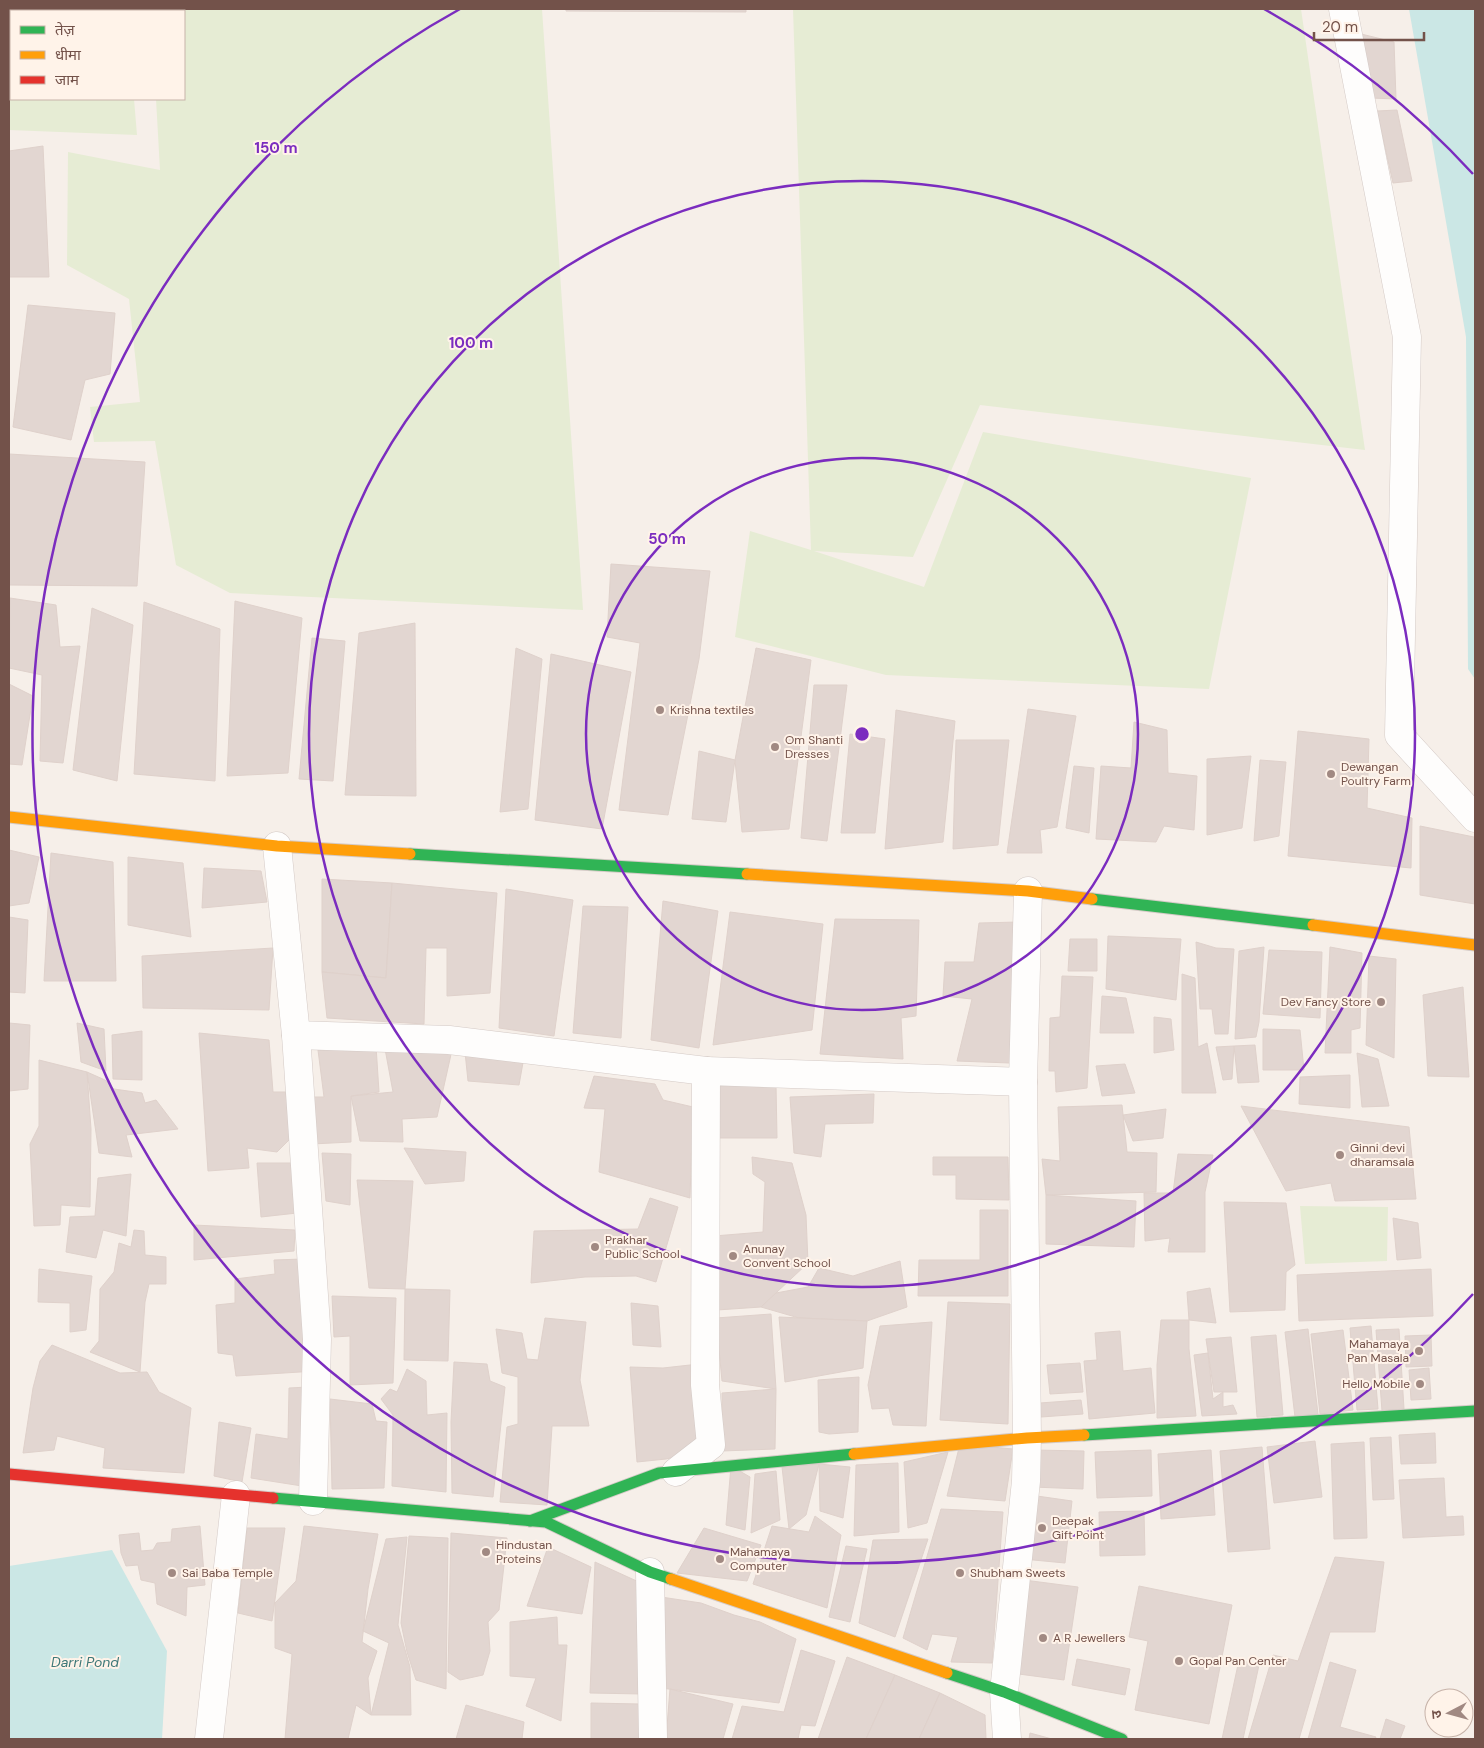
<svg xmlns="http://www.w3.org/2000/svg" width="1484" height="1748" viewBox="0 0 1484 1748" font-family="'DM Sans','Noto Sans Devanagari',sans-serif">
<rect width="100%" height="100%" fill="#f6efe9"/>
<!-- green -->
<g fill="#e6ecd4">
<path d="M9,9H127L128,11H11V99H134L137,135L9,130Z"/>
<path d="M151,9H542L583,610L230,593L176,565L155,441L94,442L90,407L140,402L129,299L67,265L68,152L160,170L156,99H184V11H151Z"/>
<path d="M793,9H1301L1365,450L980,405L913,557L814,551L924,587L983,432L1251,478L1209,689L886,675L735,637L750,531L811,550Z"/>
<path d="M1300,1206L1388,1207L1387,1261L1305,1264Z"/>
</g>
<!-- water -->
<g fill="#cbe7e5">
<path d="M1409,9H1475V679L1468,669L1466,337Z"/>
<path d="M112,1550L167,1651L162,1739H9V1566Z"/>
</g>
<!-- building -->
<g fill="#e2d6d1" stroke="#dfd1cb">
<path d="M566,9H746V12L566,11Z"/>
<path d="M1357,33L1394,42L1396,99L1371,98Z"/>
<path d="M1397,110L1412,181L1393,183L1377,111Z"/>
<path d="M43,146L49,277H9V151Z"/>
<path d="M28,305L115,313L110,374L85,380L71,440L13,427Z"/>
<path d="M9,454L145,462L137,586L9,585Z"/>
<path d="M611,564L710,571L699,659L668,815L619,810L640,643L607,637Z"/>
<path d="M10,598L56,605L60,647L80,646L63,763L40,761L42,675L9,668Z"/>
<path d="M235,601L302,618L288,773L227,776Z"/>
<path d="M144,602L220,629L215,781L134,774Z"/>
<path d="M92,608L133,625L117,781L73,770Z"/>
<path d="M415,623L416,796L345,795L359,633Z"/>
<path d="M312,638L345,641L333,781L299,779Z"/>
<path d="M516,648L542,659L528,809L500,812Z"/>
<path d="M756,648L811,660L789,829L742,832L735,760Z"/>
<path d="M551,654L631,672L602,829L535,820Z"/>
<path d="M9,684L33,696L22,765L9,764Z"/>
<path d="M814,685H847L827,841L801,838Z"/>
<path d="M1028,709L1076,716L1057,827L1040,830L1042,853H1007Z"/>
<path d="M896,710L955,721L943,842L885,849Z"/>
<path d="M1134,722L1167,730L1168,773L1197,776L1194,830L1164,826L1156,842L1096,839L1101,766L1131,768Z"/>
<path d="M1298,731L1369,739L1367,808L1412,818L1411,868L1288,856Z"/>
<path d="M850,734L885,739L875,833H841Z"/>
<path d="M956,740H1009L998,845L953,849Z"/>
<path d="M699,751L735,760L726,822L692,819Z"/>
<path d="M1251,756L1242,828L1207,835V759Z"/>
<path d="M1260,760L1286,762L1279,836L1254,841Z"/>
<path d="M1074,766L1094,768L1089,833L1066,828Z"/>
<path d="M1420,826L1474,837L1475,904L1420,895Z"/>
<path d="M9,850L39,857L29,903L9,906Z"/>
<path d="M51,853L113,862L116,981H44Z"/>
<path d="M128,857L183,863L191,937L128,925Z"/>
<path d="M204,868L261,871L267,902L202,908Z"/>
<path d="M322,879L392,883L386,978L322,972Z"/>
<path d="M392,883L497,893L490,993L447,996V948H426L424,1024L327,1018L322,972L386,978Z"/>
<path d="M506,889L573,900L554,1036L499,1028Z"/>
<path d="M663,901L718,911L699,1048L651,1040Z"/>
<path d="M583,906L628,907L621,1038L573,1033Z"/>
<path d="M730,912L823,924L812,1030L713,1045Z"/>
<path d="M9,917L28,920L25,993L9,992Z"/>
<path d="M835,919L919,920L916,1016L901,1018L903,1059L820,1054Z"/>
<path d="M1018,922L1010,1063L957,1061L972,999L943,996L945,962H974L979,923Z"/>
<path d="M1108,936L1181,939L1176,1000L1106,989Z"/>
<path d="M1070,939H1097V971H1068Z"/>
<path d="M1196,942L1216,948L1234,949L1228,1034H1215L1212,1009H1200Z"/>
<path d="M1264,947L1259,1022L1256,1037L1235,1039L1239,951Z"/>
<path d="M1330,947L1362,953L1360,1028L1351,1030V1053H1325Z"/>
<path d="M273,948L269,1010L143,1008L142,956Z"/>
<path d="M1269,950L1322,952L1320,1018L1263,1014Z"/>
<path d="M1369,956L1396,959L1394,1058L1366,1045Z"/>
<path d="M1182,974L1195,978L1198,1047L1207,1043L1216,1093H1182Z"/>
<path d="M1062,976L1093,977L1087,1088L1056,1092L1055,1071H1049L1050,1018L1060,1017Z"/>
<path d="M1463,987L1469,1077L1428,1076L1423,995Z"/>
<path d="M1102,996L1126,998L1134,1033H1100Z"/>
<path d="M1154,1017L1171,1019L1174,1050L1154,1053Z"/>
<path d="M9,1023L30,1025L28,1089L9,1091Z"/>
<path d="M77,1023L104,1029L106,1071L81,1062Z"/>
<path d="M1263,1029L1300,1030L1304,1070H1263Z"/>
<path d="M142,1031V1080L113,1079L112,1035Z"/>
<path d="M199,1033L269,1040L273,1092H286L291,1138L277,1152L247,1148L249,1168L208,1171Z"/>
<path d="M383,1038L452,1050L437,1117L402,1119L403,1142L360,1141L351,1096L393,1092Z"/>
<path d="M1255,1045L1259,1082L1238,1083L1234,1046Z"/>
<path d="M376,1046L379,1092L351,1096V1142L312,1144V1097H324L318,1050Z"/>
<path d="M1234,1046L1232,1079L1223,1080L1216,1047Z"/>
<path d="M465,1052L524,1057L519,1085L468,1081Z"/>
<path d="M1357,1053L1378,1059L1389,1106L1362,1107Z"/>
<path d="M39,1060L87,1072L91,1129L90,1207L61,1205L60,1225L34,1226L30,1144L39,1126Z"/>
<path d="M1125,1064L1135,1093L1102,1096L1096,1066Z"/>
<path d="M87,1072L105,1080L114,1089L142,1093L145,1103L156,1100L178,1129L126,1135L132,1157L99,1153Z"/>
<path d="M1350,1075V1108L1299,1104L1300,1077Z"/>
<path d="M594,1076L655,1084L663,1100L693,1107L690,1198L599,1172L605,1109L584,1108Z"/>
<path d="M717,1080L776,1085L777,1138H716Z"/>
<path d="M874,1094L873,1123L825,1124L821,1157L794,1153L790,1097Z"/>
<path d="M1122,1105L1127,1152L1157,1153L1156,1192L1046,1195L1042,1159L1060,1161L1058,1107Z"/>
<path d="M1241,1106L1409,1127L1416,1199L1335,1201L1331,1183L1286,1191Z"/>
<path d="M1166,1109L1163,1138L1133,1141L1123,1115Z"/>
<path d="M404,1148L466,1152L464,1181L425,1184Z"/>
<path d="M322,1153L351,1154L350,1205L326,1201Z"/>
<path d="M1178,1154L1213,1155L1205,1192V1252H1168L1170,1238L1145,1241L1144,1193H1173Z"/>
<path d="M752,1157L792,1163L806,1215L808,1263L761,1307L717,1310L714,1236L763,1232L765,1182L753,1174Z"/>
<path d="M933,1157H1008L1009,1200L956,1199V1175H933Z"/>
<path d="M257,1163H294L297,1213L261,1217Z"/>
<path d="M131,1174L126,1236L103,1230L96,1258L66,1252L70,1217L95,1216L98,1178Z"/>
<path d="M357,1180L413,1181L405,1289L369,1288Z"/>
<path d="M1046,1195L1136,1201L1134,1247L1046,1244Z"/>
<path d="M650,1198L678,1207L656,1282L636,1276L585,1277L531,1283L534,1231L638,1229Z"/>
<path d="M1224,1202L1286,1203L1295,1265L1286,1272L1285,1310L1230,1312Z"/>
<path d="M980,1210H1008V1296H918L919,1260H980Z"/>
<path d="M1393,1218L1418,1223L1421,1258L1397,1260Z"/>
<path d="M194,1225L295,1230L294,1251L194,1260Z"/>
<path d="M134,1230L144,1231L145,1255L166,1257V1284H149L145,1302L140,1372L90,1352L99,1341L100,1289L114,1272L119,1243L131,1247Z"/>
<path d="M303,1259L316,1371L236,1376L233,1355L218,1353L216,1305L235,1303V1279L275,1274L274,1260Z"/>
<path d="M900,1261L907,1307L867,1321L799,1318L761,1307L776,1293L808,1287L819,1268L853,1276Z"/>
<path d="M39,1269L92,1276L86,1330L70,1332V1303L38,1302Z"/>
<path d="M1431,1269L1433,1316L1299,1321L1297,1275Z"/>
<path d="M1210,1288L1216,1323L1189,1320L1187,1292Z"/>
<path d="M405,1289L450,1290L448,1361L404,1360Z"/>
<path d="M332,1296L396,1298L393,1383L350,1385V1336L334,1337Z"/>
<path d="M948,1302L1010,1304L1008,1424L940,1420Z"/>
<path d="M631,1303L658,1306L661,1347L633,1345Z"/>
<path d="M771,1314L776,1389L722,1381L716,1318Z"/>
<path d="M779,1317L867,1321L863,1368L785,1382Z"/>
<path d="M545,1318L586,1322L580,1380L589,1426H552L547,1505L500,1502L507,1427L518,1424V1377L502,1373L496,1329L522,1333L527,1359L538,1360Z"/>
<path d="M1161,1320H1189V1349L1196,1416L1157,1418V1365Z"/>
<path d="M932,1322L926,1426L893,1425L889,1408L872,1409L868,1385L880,1326Z"/>
<path d="M1371,1326L1378,1409L1357,1410L1350,1328Z"/>
<path d="M1308,1329L1318,1414L1295,1417L1285,1332Z"/>
<path d="M1399,1329L1404,1409L1382,1411L1376,1330Z"/>
<path d="M1343,1330L1353,1410L1320,1414L1311,1334Z"/>
<path d="M1120,1331L1123,1371L1151,1368L1155,1413L1089,1419L1084,1361L1097,1360L1095,1333Z"/>
<path d="M1276,1335L1283,1415L1257,1417L1251,1337Z"/>
<path d="M1431,1335L1432,1366L1406,1367L1405,1336Z"/>
<path d="M1231,1337L1237,1392H1214L1206,1339Z"/>
<path d="M52,1345L120,1373L147,1372L159,1392L191,1408L184,1473L103,1468L105,1448L57,1436L54,1450L23,1453L33,1388L40,1361Z"/>
<path d="M1208,1353L1213,1399L1223,1392V1407L1233,1405L1237,1414L1202,1416L1194,1355Z"/>
<path d="M454,1362L487,1364L490,1381L505,1387L493,1497L452,1493L451,1422Z"/>
<path d="M1080,1363L1083,1392L1050,1394L1047,1365Z"/>
<path d="M699,1364L703,1440L687,1454L666,1459L637,1462L630,1367L663,1368Z"/>
<path d="M1429,1368L1431,1399L1411,1400L1409,1370Z"/>
<path d="M407,1369L426,1381L427,1415L447,1413L446,1492L392,1486L393,1415L381,1399L390,1389L397,1392Z"/>
<path d="M859,1377L858,1432L829,1434L819,1432L818,1380Z"/>
<path d="M308,1387L302,1486L251,1478L256,1434L288,1439L289,1388Z"/>
<path d="M776,1389L775,1449L722,1451V1393Z"/>
<path d="M330,1399L372,1404L376,1421L387,1422L384,1488L332,1489Z"/>
<path d="M1081,1400L1083,1414L1041,1417L1040,1403Z"/>
<path d="M219,1422L251,1428L242,1482L214,1476Z"/>
<path d="M1435,1433L1436,1463L1401,1464L1399,1435Z"/>
<path d="M1391,1437L1394,1499L1373,1500L1370,1438Z"/>
<path d="M1315,1441L1322,1497L1274,1503L1267,1447Z"/>
<path d="M1364,1442L1367,1538L1334,1539L1331,1444Z"/>
<path d="M960,1444L1013,1449L1005,1501L947,1496Z"/>
<path d="M1262,1447L1270,1549L1228,1552L1220,1451Z"/>
<path d="M1034,1450L1084,1451L1083,1489L1033,1487Z"/>
<path d="M1151,1450L1152,1496L1097,1498L1095,1452Z"/>
<path d="M1211,1450L1215,1515L1161,1519L1158,1454Z"/>
<path d="M948,1452L927,1523L908,1528L904,1462Z"/>
<path d="M898,1463L899,1532L854,1536L856,1465Z"/>
<path d="M819,1464L850,1467L843,1518L820,1511Z"/>
<path d="M819,1464L806,1515L789,1529L782,1467Z"/>
<path d="M731,1466L750,1477L745,1530L726,1525Z"/>
<path d="M776,1471L780,1520L751,1533L755,1474Z"/>
<path d="M1444,1478L1446,1517L1463,1516L1464,1535L1403,1538L1399,1480Z"/>
<path d="M1030,1495L1072,1501L1065,1563L1023,1559Z"/>
<path d="M941,1509L1003,1512L992,1663L951,1662L958,1637L932,1634L927,1650L903,1638Z"/>
<path d="M1144,1511L1145,1555L1100,1556L1099,1512Z"/>
<path d="M815,1516L841,1535L827,1608L753,1584L772,1526L809,1532Z"/>
<path d="M200,1526L205,1585L187,1587L186,1616L157,1604L155,1583L141,1580L138,1565L126,1566L121,1553L119,1535L139,1533L141,1551L153,1550L157,1543L171,1542L172,1529Z"/>
<path d="M304,1526L378,1534L368,1589L362,1642L377,1651L368,1678L371,1715L356,1705L348,1739H285L292,1654L275,1648V1603L296,1581Z"/>
<path d="M247,1528H285L272,1621L238,1613Z"/>
<path d="M704,1528L761,1545L747,1581L677,1573Z"/>
<path d="M451,1533L507,1538L499,1610L488,1622L490,1651L483,1675L460,1680L448,1672Z"/>
<path d="M409,1536L448,1538L446,1689L416,1680L407,1652L401,1623Z"/>
<path d="M407,1537L398,1625L410,1667L411,1715H371L389,1643L363,1631L386,1539Z"/>
<path d="M928,1539L895,1637L859,1623L873,1540Z"/>
<path d="M846,1546L867,1549L850,1622L829,1617Z"/>
<path d="M548,1547L591,1567L582,1614L527,1606Z"/>
<path d="M1335,1557L1384,1562L1375,1632H1330L1299,1739H1248L1273,1655L1298,1661Z"/>
<path d="M595,1562L641,1583L643,1694L590,1693Z"/>
<path d="M1024,1580L1078,1587L1064,1680L1011,1673Z"/>
<path d="M1139,1586L1232,1605L1209,1724L1135,1710L1148,1641L1129,1637Z"/>
<path d="M661,1597L701,1603L734,1615L760,1622L796,1639L779,1703L661,1688Z"/>
<path d="M557,1617L558,1645H567L561,1721L526,1706L536,1678L510,1676V1622Z"/>
<path d="M801,1650L835,1661L815,1726L801,1725L798,1739H732L742,1706L784,1712Z"/>
<path d="M847,1657L895,1675L866,1739H818Z"/>
<path d="M1077,1659L1130,1669L1125,1695L1072,1685Z"/>
<path d="M1239,1660L1259,1665L1243,1739H1222Z"/>
<path d="M1330,1662L1356,1670L1340,1727L1376,1737L1375,1739H1308Z"/>
<path d="M895,1675L940,1693L919,1739H866Z"/>
<path d="M670,1689L733,1704L723,1739H666Z"/>
<path d="M940,1693L985,1715L986,1739H919Z"/>
<path d="M591,1703L640,1704L642,1739H591Z"/>
<path d="M466,1705L524,1722L522,1739H456Z"/>
<path d="M1386,1719L1405,1726L1400,1739H1380Z"/>
<path d="M1030,1733L1052,1739H1029Z"/>
</g>
<g fill="none" stroke-linecap="round" stroke-linejoin="round">
<!-- street casing -->
<g stroke="#d4cac6" stroke-width="29">
<g id="street">
<path d="M1343,9L1407,337L1399,735L1475,818"/>
<path d="M277,846L296,1035L449,1040L706,1071"/>
<path d="M296,1035L317,1339L313,1501"/>
<path d="M676,1472L711,1445L705,1385L706,1071L1023,1082"/>
<path d="M650,1572L653,1739"/>
<path d="M209,1739L236,1495"/>
<path d="M1007,1739L1004,1692L1026,1481L1027,1438L1023,1082L1028,891"/>
</g>
</g>
<!-- fast casing -->
<g stroke="#d4cac6" stroke-width="13">
<g id="fast">
<path d="M410,854L747,874"/>
<path d="M1092,899L1313,925"/>
<path d="M1084,1435L1475,1411"/>
<path d="M273,1498L546,1522L650,1572L671,1579"/>
<path d="M530,1521L659,1473L854,1454"/>
<path d="M947,1673L1004,1692L1122,1739"/>
</g>
</g>
<!-- slow casing -->
<g stroke="#d4cac6" stroke-width="13">
<g id="slow">
<path d="M9,817L277,846L410,854"/>
<path d="M747,874L1028,891L1092,899"/>
<path d="M1313,925L1475,945"/>
<path d="M854,1454L1027,1438L1084,1435"/>
<path d="M671,1579L947,1673"/>
</g>
</g>
<!-- jam casing -->
<g stroke="#d4cac6" stroke-width="13">
<path id="jam" d="M9,1474L273,1498"/>
</g>
<!-- street -->
<use href="#street" stroke="#fefdfc" stroke-width="28"/>
<!-- fast -->
<use href="#fast" stroke="#30b455" stroke-width="11"/>
<!-- slow -->
<use href="#slow" stroke="#ff9f0a" stroke-width="11"/>
<!-- jam -->
<use href="#jam" stroke="#e5322d" stroke-width="11"/>
</g>
<!-- distance rings -->
<g fill="none" stroke="#7b2cbf" stroke-width="2.5">
<circle cx="862" cy="734" r="276"/>
<circle cx="862" cy="734" r="553"/>
<path d="M1473 1294A829 829 0 1 1 460 9M1264 9A829 829 0 0 1 1473 174"/>
</g>
<!-- markers -->
<g fill="#a18982" stroke="#fff3e9" stroke-width="2">
<circle cx="660" cy="710" r="5"/>
<circle cx="775" cy="747" r="5"/>
<circle cx="1331" cy="774" r="5"/>
<circle cx="1381" cy="1002" r="5"/>
<circle cx="1340" cy="1155" r="5"/>
<circle cx="595" cy="1247" r="5"/>
<circle cx="733" cy="1256" r="5"/>
<circle cx="1419" cy="1351" r="5"/>
<circle cx="1420" cy="1384" r="5"/>
<circle cx="1042" cy="1528" r="5"/>
<circle cx="486" cy="1552" r="5"/>
<circle cx="720" cy="1559" r="5"/>
<circle cx="172" cy="1573" r="5"/>
<circle cx="960" cy="1573" r="5"/>
<circle cx="1043" cy="1638" r="5"/>
<circle cx="1179" cy="1661" r="5"/>
</g>
<g text-anchor="middle" dominant-baseline="central" stroke-width="4" stroke-linejoin="round" paint-order="stroke">
<!-- poi labels -->
<g font-size="12" fill="#73524a" stroke="#fff3e9" text-anchor="start">
<text x="670" y="710">Krishna textiles</text>
<text x="785" y="740">Om Shanti<tspan x="785" dy="14">Dresses</tspan></text>
<text x="1341" y="767">Dewangan<tspan x="1341" dy="14">Poultry Farm</tspan></text>
<text x="1371" y="1002" text-anchor="end">Dev Fancy Store</text>
<text x="1350" y="1148">Ginni devi<tspan x="1350" dy="14">dharamsala</tspan></text>
<text x="605" y="1240">Prakhar<tspan x="605" dy="14">Public School</tspan></text>
<text x="743" y="1249">Anunay<tspan x="743" dy="14">Convent School</tspan></text>
<text x="1409" y="1344" text-anchor="end">Mahamaya<tspan x="1409" dy="14">Pan Masala</tspan></text>
<text x="1410" y="1384" text-anchor="end">Hello Mobile</text>
<text x="1052" y="1521">Deepak<tspan x="1052" dy="14">Gift Point</tspan></text>
<text x="496" y="1545">Hindustan<tspan x="496" dy="14">Proteins</tspan></text>
<text x="730" y="1552">Mahamaya<tspan x="730" dy="14">Computer</tspan></text>
<text x="182" y="1573">Sai Baba Temple</text>
<text x="970" y="1573">Shubham Sweets</text>
<text x="1053" y="1638">A R Jewellers</text>
<text x="1189" y="1661">Gopal Pan Center</text>
</g>
<!-- water labels -->
<g font-size="14" font-style="italic" fill="#3e7878" stroke="#fff3e9">
<text x="85" y="1662">Darri Pond</text>
</g>
</g>
<circle cx="862" cy="734" r="8" fill="#7b2cbf" stroke="#fff3e9" stroke-width="2.5"/>
<g font-size="15" text-anchor="middle" font-weight="bold" fill="#7b2cbf" stroke="#fff3e9" stroke-width="4" stroke-linejoin="round" paint-order="stroke">
<text x="276" y="153">150 m</text>
<text x="471" y="348">100 m</text>
<text x="667" y="544">50 m</text>
</g>
<!-- border -->
<rect width="1484" height="1748" fill="none" stroke="#73524a" stroke-width="20"/>
<!-- legend -->
<rect x="10" y="10" width="175" height="90" fill="#fff3e9" stroke="#c7b3a9"/>
<rect x="20" y="26" width="25" height="8" fill="#30b455" stroke="#c7b3a9"/>
<text x="55" y="35" font-size="15" fill="#73524a">तेज़</text>
<rect x="20" y="51" width="25" height="8" fill="#ff9f0a" stroke="#c7b3a9"/>
<text x="55" y="60" font-size="15" fill="#73524a">धीमा</text>
<rect x="20" y="76" width="25" height="8" fill="#e5322d" stroke="#c7b3a9"/>
<text x="55" y="85" font-size="15" fill="#73524a">जाम</text>
<!-- north arrow -->
<g transform="translate(1449 1713) rotate(264)"><circle r="24" fill="#fff3e9" stroke="#c7b3a9"/>
<path d="M0-4L9 19L0 12L-9 19Z" fill="#a18982"/>
<text y="-8" font-size="14" font-weight="bold" text-anchor="middle" fill="#73524a">उ</text>
</g>
<!-- scale -->
<path d="M1314 32v8h110v-8" fill="none" stroke="#73524a" stroke-width="2.5"/>
<text x="1322" y="32" font-size="15" fill="#73524a" stroke="#fff3e9" stroke-width="4" paint-order="stroke">20 m</text>
</svg>
